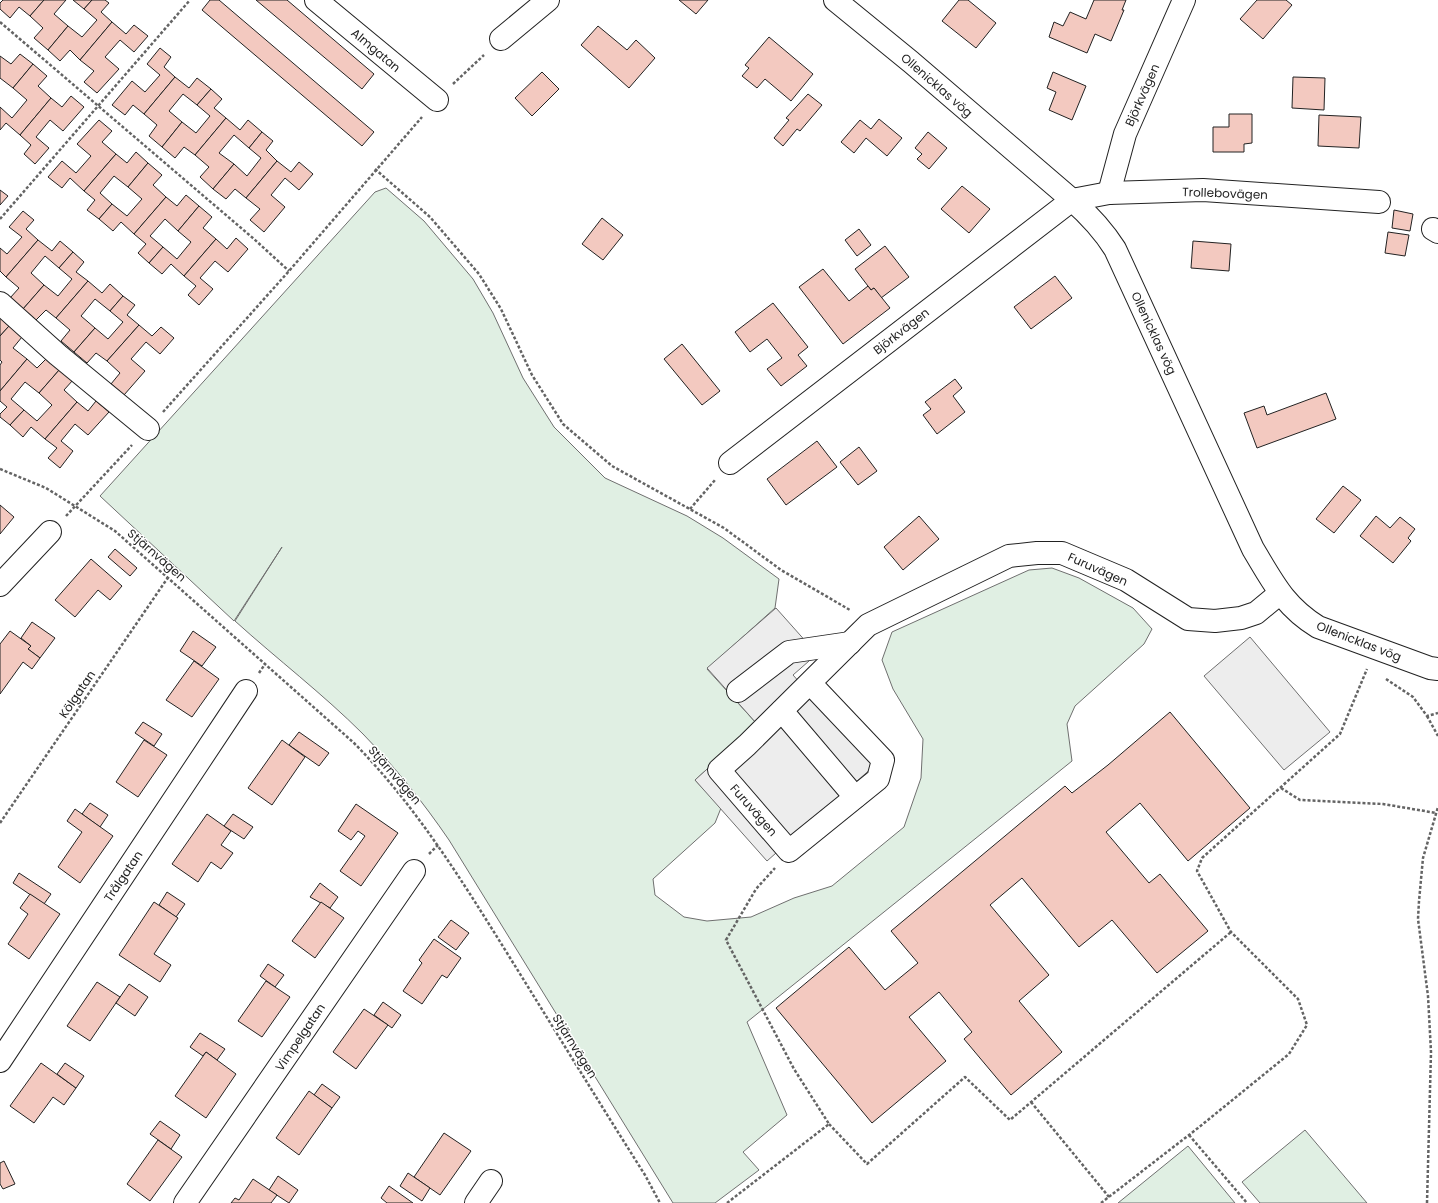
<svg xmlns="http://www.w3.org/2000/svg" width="1438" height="1203" viewBox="0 0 1438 1203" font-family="Poppins,sans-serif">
<rect width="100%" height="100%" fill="#fff"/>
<!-- green -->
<g fill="#e0efe3" stroke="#6f6f6f">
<path d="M386,188L424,221L473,279L493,313L523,378L554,427L605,478L687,516L723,538L779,579L775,608L707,669L757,724L695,780L721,808L715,823L653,879L655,895L684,917L707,921L751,917L794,898L832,886L904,827L921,778L923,739L893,689L882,660L892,632L1029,570L1052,568L1079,578L1133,608L1152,629L1144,644L1075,706L1067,724L1072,761L747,1022L787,1115L743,1152L759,1170L715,1203H673L449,840C423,802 395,767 363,734C323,694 277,659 235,621L282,547L234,621L100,496L375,192Z"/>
<path d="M1305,1130L1367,1203H1260L1242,1182Z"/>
<path d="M1188,1146L1235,1203H1118Z"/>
</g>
<!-- parking -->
<g fill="#ededed" stroke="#6f6f6f">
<path d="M776,608L817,654L793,675L874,766L767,861L695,780L757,724L707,668Z"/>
<path d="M1250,637L1330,732L1284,770L1204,676Z"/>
</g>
<!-- building -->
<g fill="#f3c9c0" stroke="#222">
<path d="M3,0H44L30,16L19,7L10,18L0,9V3Z"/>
<path d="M44,0H66L54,14L68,26L48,50L34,38L43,28L30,16Z"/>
<path d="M73,0H92L84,9Z"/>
<path d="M92,0H105L109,3L101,12L112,22L80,60L70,50L60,61L48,50L68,26L82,37L97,20L84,9Z"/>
<path d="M210,0H219L374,132L362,146L202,10Z"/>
<path d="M256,0H287L374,74L362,89Z"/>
<path d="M679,0H708L696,14Z"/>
<path d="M959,0H968L996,23L976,48L942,21Z"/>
<path d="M1094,0H1126L1122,10H1124L1111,41L1095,34L1087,53L1049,37L1054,22L1063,26L1070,12L1086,19Z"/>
<path d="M1257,0H1286L1292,5L1263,39L1240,19Z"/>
<path d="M112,22L126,34L134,25L148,36L134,52L120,40L105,57L119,69L97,93L84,82L94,71L80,60Z"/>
<path d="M598,26L627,50L636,40L655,58L629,88L581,45Z"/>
<path d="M769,37L813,74L791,101L765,79L757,88L742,76L749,68L745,65Z"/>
<path d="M160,48L171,57L164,67L175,77L144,114L133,105L125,115L112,105L132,81L145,92L160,75L147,64Z"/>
<path d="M20,54L33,64L13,88L0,78V56L11,64Z"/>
<path d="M33,64L47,76L38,86L51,98L20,135L6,123L0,130V107L12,118L27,100L13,88Z"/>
<path d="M542,72L559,89L532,116L515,98Z"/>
<path d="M1053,72L1086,86L1072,120L1049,110L1056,92L1047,88Z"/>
<path d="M175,77L189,88L197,78L211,89L197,105L183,94L169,111L182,122L162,147L149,136L157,125L144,114Z"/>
<path d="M1293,77L1325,78L1324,110L1292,108Z"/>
<path d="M211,89L222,99L214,108L226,118L195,155L184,147L175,158L162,147L182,122L196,133L210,116L197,105Z"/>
<path d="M808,94L822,105L800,131L797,129L783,146L774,138L789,120L786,118Z"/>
<path d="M71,96L84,107L63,131L50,120L36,137L49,148L35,164L24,154L31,145L20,135L51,98L62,107Z"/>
<path d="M1229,114H1252V143L1244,144V152H1213V127H1229Z"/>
<path d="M1319,115L1361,117L1359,148L1318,146Z"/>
<path d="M226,118L240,130L248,120L262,132L249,148L234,135L219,153L234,164L213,189L200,177L209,167L195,155Z"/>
<path d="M879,119L902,138L887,156L866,138L854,153L841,142L860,120L871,129Z"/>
<path d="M99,120L112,131L102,142L116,154L84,191L70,178L62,188L48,177L62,161L76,173L91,156L77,144Z"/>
<path d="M262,132L273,141L266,150L277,161L246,198L235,189L226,199L213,189L234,164L247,176L261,158L249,148Z"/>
<path d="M928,132L947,148L929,169L917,159L922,154L915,148Z"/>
<path d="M136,152L148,163L128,187L114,176L100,193L112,204L99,219L87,210L95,200L84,191L116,154L127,163Z"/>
<path d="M277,161L291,172L299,162L313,174L299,190L285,178L271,195L285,207L264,232L250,220L260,209L246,198Z"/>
<path d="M148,163L162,175L153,185L166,197L134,234L121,222L113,231L99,219L112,204L127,216L142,199L128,187Z"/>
<path d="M962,186L990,209L969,233L941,209Z"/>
<path d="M0,190L8,196L0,205Z"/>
<path d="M186,195L199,206L178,231L165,219L150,236L163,247L149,263L138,253L146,244L134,234L166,197L177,206Z"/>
<path d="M199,206L212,217L203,228L216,239L184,276L171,264L162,274L149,263L163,247L177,259L191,242L178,231Z"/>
<path d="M1394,210L1413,214L1410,231L1392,228Z"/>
<path d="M23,211L34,220L26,229L38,240L6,277L0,271V248L7,254L22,237L9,227Z"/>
<path d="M602,218L623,235L603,260L582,244Z"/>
<path d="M859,229L871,245L857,256L845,240Z"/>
<path d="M1388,232L1409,235L1405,256L1385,253Z"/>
<path d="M236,238L248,249L228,272L215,261L200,278L213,289L199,305L188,295L196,286L184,276L216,239L227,249Z"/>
<path d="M38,240L52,251L60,241L73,252L59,268L45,256L31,273L44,285L23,309L10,298L19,288L6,277Z"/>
<path d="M1193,241L1231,244L1229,271L1191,268Z"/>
<path d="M885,246L909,277L881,298L874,288L871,290L855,269Z"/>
<path d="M73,252L84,262L76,272L88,281L56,318L46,310L36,320L23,309L44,285L58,296L72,279L59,268Z"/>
<path d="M823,269L849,301L868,286L871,290L874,288L890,308L843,344L799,287Z"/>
<path d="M1055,276L1072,298L1031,329L1014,307Z"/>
<path d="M88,281L102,293L110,284L123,296L110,311L95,299L81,316L95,328L74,352L61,341L70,330L56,318Z"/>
<path d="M123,296L135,305L127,315L139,325L107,361L96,353L87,363L74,352L95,328L108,339L123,322L110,311Z"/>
<path d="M773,303L808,347L798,355L807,366L781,386L767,369L782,358L767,339L750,352L735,332Z"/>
<path d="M0,318L9,326L0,336Z"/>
<path d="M139,325L152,336L161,327L174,338L160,354L146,342L131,359L145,371L124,395L111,384L120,373L107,361Z"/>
<path d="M9,326L22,337L13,348L27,359L0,391V365L2,362L0,360V336Z"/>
<path d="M682,344L720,391L702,405L664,359Z"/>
<path d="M47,358L60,369L39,393L25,382L11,399L24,410L10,425L0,417V414L7,407L0,401V391L27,359L37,368Z"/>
<path d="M60,369L73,380L64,390L77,402L45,439L31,427L23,437L10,425L24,410L37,421L52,405L39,393Z"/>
<path d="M955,379L962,388L953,396L965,412L937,434L923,415L931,409L925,402Z"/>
<path d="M1326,393L1336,419L1257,448L1244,413L1264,406L1267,415Z"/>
<path d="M96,401L109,412L88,435L75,424L61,441L73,451L60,468L48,458L57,448L45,439L77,402L88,411Z"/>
<path d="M817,441L837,467L786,505L767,479Z"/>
<path d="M859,447L877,471L858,485L840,462Z"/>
<path d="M1343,486L1361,500L1334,533L1316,519Z"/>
<path d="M0,505L14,517L0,534Z"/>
<path d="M919,516L939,539L903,570L884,547Z"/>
<path d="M1376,516L1390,528L1400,517L1415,529L1408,538L1411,541L1393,563L1360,536Z"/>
<path d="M115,549L137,568L130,576L108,557Z"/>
<path d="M91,559L122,586L110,600L98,590L75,617L55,600Z"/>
<path d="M32,622L55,638L40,658L28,649L31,646L21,638Z"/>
<path d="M10,631L31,646L28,649L40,658L32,669L23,662L0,694V644Z"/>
<path d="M193,631L216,647L202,666L180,651Z"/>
<path d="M194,661L219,679L192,717L166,700Z"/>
<path d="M1170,712L1250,808L1188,861L1140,803L1106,832L1149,883L1160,874L1208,931L1157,973L1112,920L1079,947L1022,878L990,905L1049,975L1019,1001L1062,1052L1011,1095L964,1039L972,1032L939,992L909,1017L946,1061L872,1123L776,1008L849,947L885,990L918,963L891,931L1065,786L1072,793L1108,765Z"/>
<path d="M143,722L162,734L154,746L135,733Z"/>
<path d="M299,732L329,753L319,766L289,745Z"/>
<path d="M144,740L167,755L138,797L116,782Z"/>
<path d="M282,740L305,757L272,805L248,788Z"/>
<path d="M90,803L108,815L100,827L82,814Z"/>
<path d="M356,804L398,833L361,886L340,871L365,836L358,831L351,840L338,831Z"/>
<path d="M75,809L113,836L80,883L58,867L82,832L67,821Z"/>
<path d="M207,814L231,831L221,845L233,853L221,869L211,862L198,882L172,864Z"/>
<path d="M233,814L253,827L244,839L224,826Z"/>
<path d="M19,873L51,894L44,904L13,883Z"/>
<path d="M320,883L338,897L330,908L310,897Z"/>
<path d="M167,892L185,904L176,917L159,905Z"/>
<path d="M30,894L60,914L29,959L8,944L28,914L20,908Z"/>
<path d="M154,902L178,918L154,954L171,965L160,982L119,955Z"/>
<path d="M321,902L344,918L315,958L292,941Z"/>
<path d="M451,920L469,933L456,950L438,937Z"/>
<path d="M434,939L461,958L447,978L442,975L422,1004L403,991L422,963L419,960Z"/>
<path d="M268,964L284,975L275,987L260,976Z"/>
<path d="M266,981L290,997L262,1037L238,1021Z"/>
<path d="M97,982L120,997L90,1041L67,1026Z"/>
<path d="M129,984L148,997L135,1016L116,1003Z"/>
<path d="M383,1002L401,1015L392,1028L374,1015Z"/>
<path d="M364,1009L388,1025L356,1069L333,1052Z"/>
<path d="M200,1033L225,1049L217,1060L206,1052L203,1056L190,1047Z"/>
<path d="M206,1052L236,1074L206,1118L175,1096Z"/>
<path d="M41,1063L76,1088L64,1105L53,1097L34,1123L10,1106Z"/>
<path d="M65,1063L84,1076L76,1088L57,1074Z"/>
<path d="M322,1084L340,1097L332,1108L314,1095Z"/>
<path d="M309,1091L332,1108L299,1155L276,1138Z"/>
<path d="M160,1121L180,1135L171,1149L150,1134Z"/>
<path d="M444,1133L471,1151L440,1195L414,1177Z"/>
<path d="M158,1140L182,1157L150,1201L127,1184Z"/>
<path d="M4,1161L15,1184L3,1189L0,1184V1163Z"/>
<path d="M408,1173L430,1188L422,1201L400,1186Z"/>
<path d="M278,1176L298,1190L289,1203L269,1190Z"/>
<path d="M253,1179L277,1195L271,1203H231L235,1198L239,1200Z"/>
<path d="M389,1186L413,1203H387L381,1198Z"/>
</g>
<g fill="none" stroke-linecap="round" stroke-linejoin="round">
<!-- minor casing -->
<g stroke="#222" stroke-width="24">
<g id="minor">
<path d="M316,0L437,100"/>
<path d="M835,0L911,62L1072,200C1089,215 1103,230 1115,249L1253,549C1273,582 1284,606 1318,627L1430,668L1438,669"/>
<path d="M501,39L548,0"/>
<path d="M1109,193L1125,134L1184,0"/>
<path d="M1433,229L1438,232"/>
<path d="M0,303L58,355L148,429"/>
<path d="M730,463L1072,200L1109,193L1203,190L1379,202"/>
<path d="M0,585L50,532"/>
<path d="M810,683L883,760L878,779L789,851L719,770L747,745L868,625L1009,556L1037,553H1062L1126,580L1188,619L1215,621L1241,618L1256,613L1279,594"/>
<path d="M738,691L789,652L850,643"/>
<path d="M782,711L855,797"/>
<path d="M0,1061L246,691"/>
<path d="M185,1203L414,871"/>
<path d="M476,1203L491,1181"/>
</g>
</g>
<!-- path -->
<g stroke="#646464" stroke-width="2.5" stroke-dasharray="3 2" stroke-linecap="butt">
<path d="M0,22L254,239L289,271"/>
<path d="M453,84L484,55"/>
<path d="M375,169L430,217L479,274L501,309L532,375L563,424L612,466L724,528L781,570L850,610"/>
<path d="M0,219L190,0"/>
<path d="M163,412L289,271L422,117"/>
<path d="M0,469L46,488L115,531L354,743C418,808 464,884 512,961C556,1032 600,1104 645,1175L660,1203"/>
<path d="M690,509L715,480"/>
<path d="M66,516L132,445"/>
<path d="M259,673L265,664"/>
<path d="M1386,679L1413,697L1427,716L1438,713"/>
<path d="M1427,716L1438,736"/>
<path d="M1281,788L1300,800L1383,804L1436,813"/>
<path d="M0,823L169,576"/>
<path d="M429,854L438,845"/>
<path d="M1031,1102L1109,1197"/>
<path d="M829,1124L867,1164L965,1077L1010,1120L1231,932"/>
<path d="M1189,1135L1247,1203"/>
<path d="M727,1203L829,1124L794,1069L726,940L756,889L775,868"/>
<path d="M1101,1203L1198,1128L1289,1054L1307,1025L1298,999L1231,932L1197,871L1202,858L1340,734L1367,669"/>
<path d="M1427,1203L1431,1052L1428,996L1418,919L1419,901L1423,858L1438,807"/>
</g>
<!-- minor -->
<use href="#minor" stroke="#fff" stroke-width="22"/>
</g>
<g text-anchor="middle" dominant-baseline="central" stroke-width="3" stroke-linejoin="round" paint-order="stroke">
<!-- street labels -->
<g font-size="12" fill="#222" stroke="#fff">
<text transform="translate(376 50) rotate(40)">Almgatan</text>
<text transform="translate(937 85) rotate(41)">Ollenicklas vög</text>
<text transform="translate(1142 95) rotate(-66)">Björkvägen</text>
<text transform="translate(1225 193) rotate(2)">Trollebovägen</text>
<text transform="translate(901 331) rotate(-38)">Björkvägen</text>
<text transform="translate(1154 333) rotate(65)">Ollenicklas vög</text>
<text transform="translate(157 555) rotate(41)">Stjärnvägen</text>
<text transform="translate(1098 569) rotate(24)">Furuvägen</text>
<text transform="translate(1359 641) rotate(21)">Ollenicklas vög</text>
<text transform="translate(77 694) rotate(-56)">Kölgatan</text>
<text transform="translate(395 775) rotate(49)">Stjärnvägen</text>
<text transform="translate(754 810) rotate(49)">Furuvägen</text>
<text transform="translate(123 876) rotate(-56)">Trålgatan</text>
<text transform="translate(300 1037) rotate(-56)">Vimpelgatan</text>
<text transform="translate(575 1046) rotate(58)">Stjärnvägen</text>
</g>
</g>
</svg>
